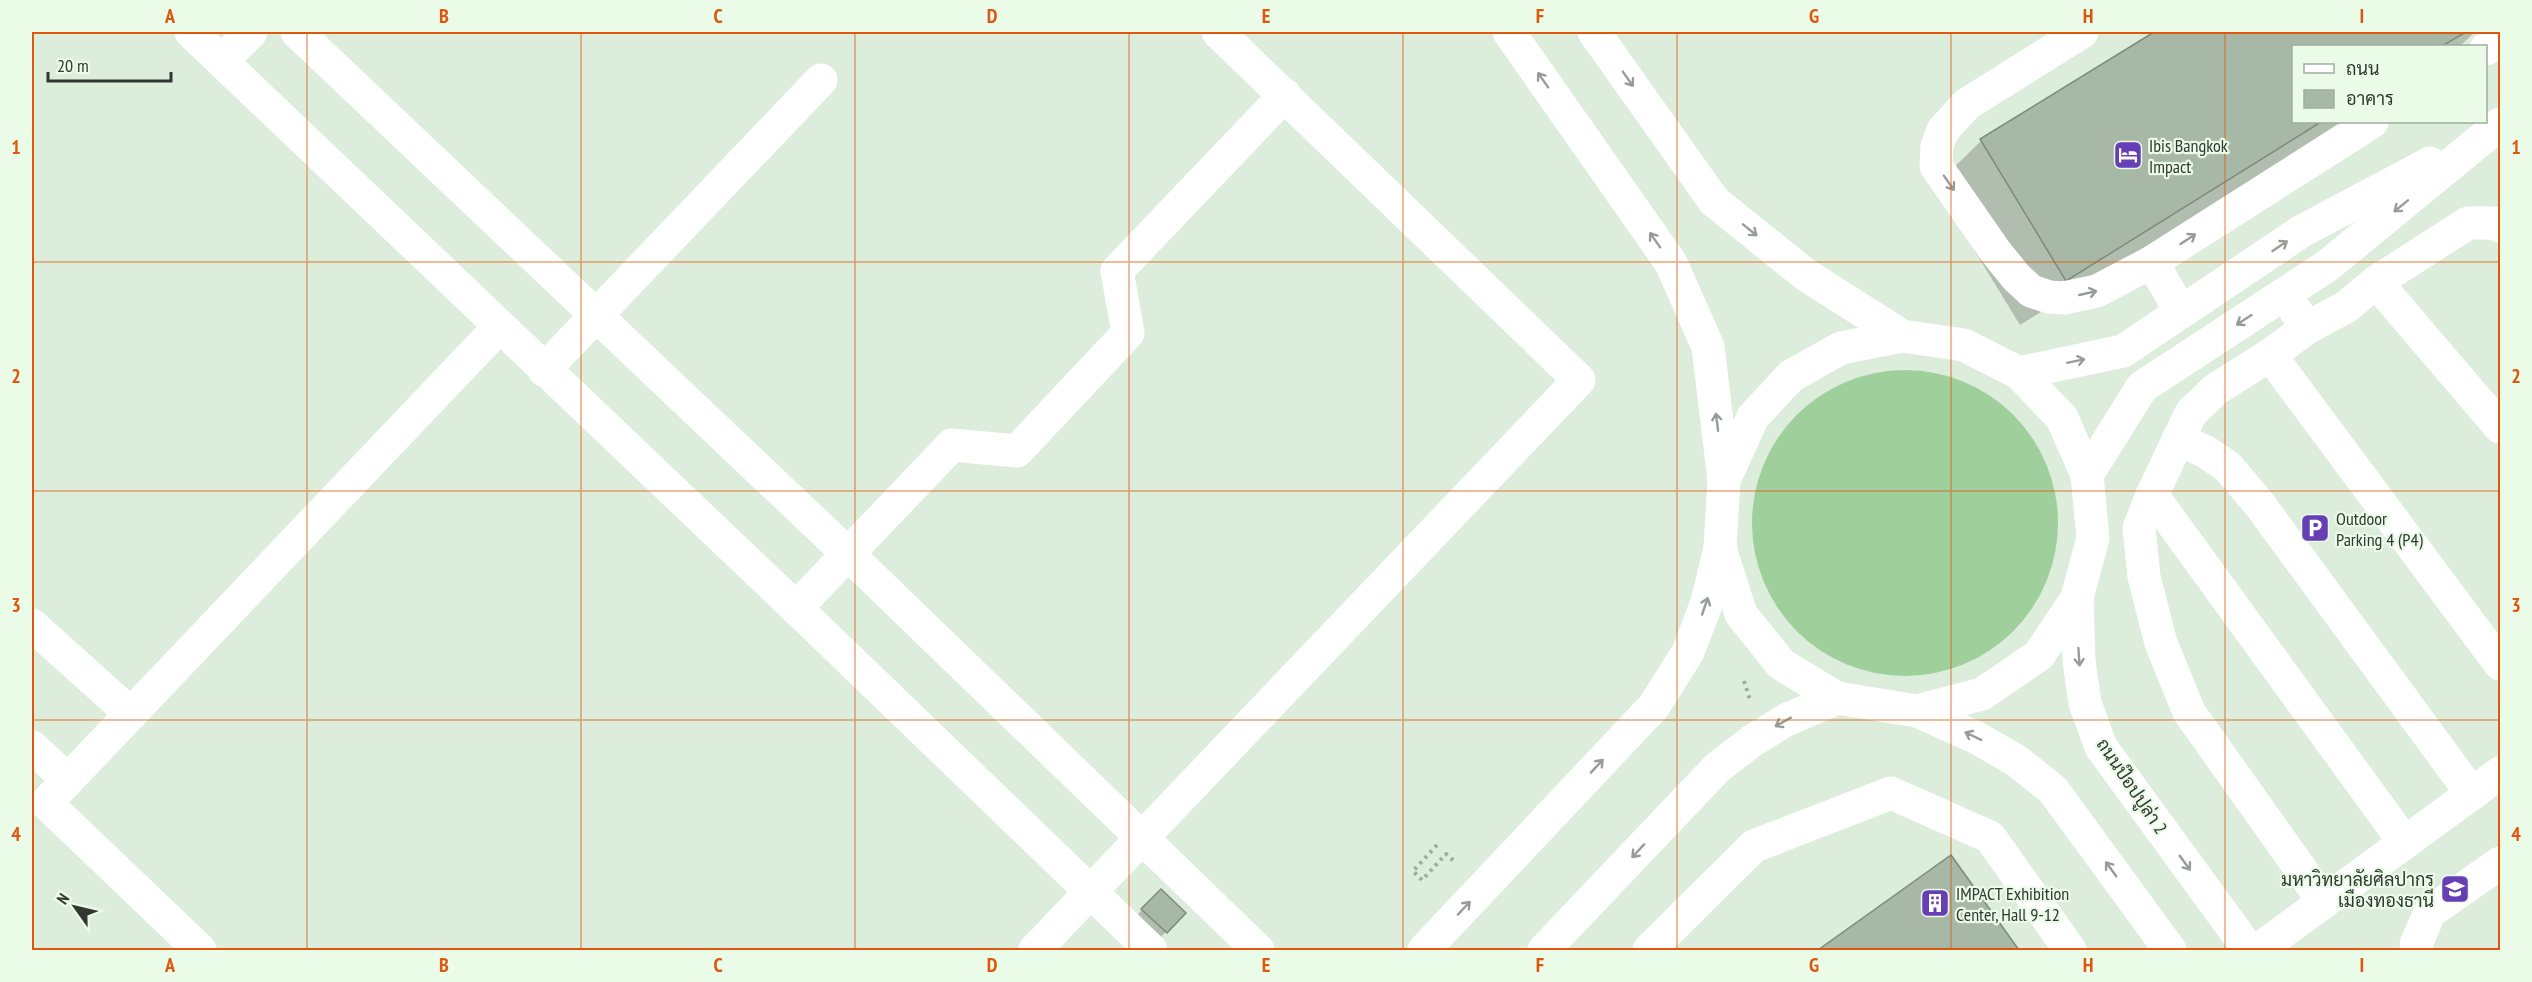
<svg xmlns="http://www.w3.org/2000/svg" width="2532" height="982" viewBox="0 0 2532 982" font-family="'PT Sans Narrow',Sarabun,sans-serif">
<rect width="100%" height="100%" fill="#dceddb"/>
<!-- green -->
<circle fill="#9fd09c" cx="1905" cy="523" r="153"/>
<!-- shadow -->
<g fill="#0003">
<path d="M2156,32H2475L2460,46H2294V122H2347L2020,325L1935,186L1981,141Z"/>
<path d="M1951,857L2017,950H1820Z"/>
<path d="M1161,891L1184,913L1156,942L1132,920Z"/>
</g>
<!-- building -->
<g fill="#a7b8a7" stroke="#7c8b7b" stroke-width="1.5">
<path d="M2154,32H2466L2442,46H2294V122H2321L2066,281L1980,139Z"/>
<path d="M1951,855L2019,950H1818Z"/>
<path d="M1161,889L1186,913L1167,933L1141,909Z"/>
</g>
<g fill="none" stroke-linecap="round" stroke-linejoin="round">
<!-- path -->
<g stroke="#9dab9d" stroke-width="4" stroke-dasharray="3 4.5" stroke-linecap="butt">
<path d="M1744,681L1750,700"/>
<path d="M1437,845L1413,871L1422,880L1446,854L1455,862"/>
</g>
<!-- minor -->
<g stroke="#fff" stroke-width="33">
<path d="M191,32L796,608L1151,950"/>
<path d="M297,32L848,554L1258,950"/>
<path d="M1594,32L1714,201L1806,275L1902,336"/>
<path d="M2082,32L1967,104L1943,130L1937,146L1936,166L1995,251L2016,277L2031,291L2049,297L2064,298L2097,291L2152,262"/>
<path d="M2486,49L2500,40"/>
<path d="M222,61L251,32"/>
<path d="M2376,282L2500,427"/>
<path d="M2295,310L2307,328L2346,307L2376,282L2468,223H2493L2500,226"/>
<path d="M2181,312L2152,262L2372,122"/>
<path d="M2307,328L2270,355L2216,389L2191,413L2152,495L2139,528L2144,577L2161,643L2189,712L2324,902"/>
<path d="M2270,355L2500,664"/>
<path d="M544,370L821,80"/>
<path d="M2019,373L2123,351L2302,231L2430,163"/>
<path d="M2178,439L2206,452L2228,467L2260,505L2472,794"/>
<path d="M2087,475L2142,387L2327,266L2500,124"/>
<path d="M2152,495L2405,843"/>
<path d="M1720,548L1741,614L1781,664L1837,698L1917,711L1982,694L2039,655L2077,598L2093,538L2087,475L2062,418L2019,373L1964,345L1902,336L1841,348L1791,376L1753,417L1724,480"/>
<path d="M2077,598L2079,661L2085,703L2101,747L2249,950"/>
<path d="M796,608L952,445L1017,451L1128,333L1117,271L1285,95"/>
<path d="M32,625L131,714"/>
<path d="M1917,711L1977,738L2017,761L2053,790L2170,950"/>
<path d="M32,747L68,780"/>
<path d="M200,950L46,803L499,327"/>
<path d="M1035,950L1579,380L1218,32"/>
<path d="M1424,950L1654,706L1688,652L1707,602L1720,548L1724,480L1708,347L1671,263L1509,32"/>
<path d="M1544,950L1718,767L1752,741L1786,720L1837,698"/>
<path d="M1649,950L1754,846L1891,793L1990,837L2070,950"/>
<path d="M2258,950L2500,773"/>
<path d="M2417,950L2416,944L2430,912L2500,863"/>
</g>
</g>
<!-- one-way arrows -->
<defs><path id="oneway-shaft" d="M-6 0H5M1.5-3L5.5 0L1.5 3" fill="none" stroke-width="1.6" stroke-linecap="round" stroke-linejoin="round" transform="scale(1.5)"/></defs>
<g stroke="#989c98">
<use href="#oneway-shaft" transform="translate(1628 79) rotate(55)"/>
<use href="#oneway-shaft" transform="translate(1543 80) rotate(-125)"/>
<use href="#oneway-shaft" transform="translate(1949 183) rotate(55)"/>
<use href="#oneway-shaft" transform="translate(2401 206) rotate(141)"/>
<use href="#oneway-shaft" transform="translate(1750 230) rotate(39)"/>
<use href="#oneway-shaft" transform="translate(2188 239) rotate(-33)"/>
<use href="#oneway-shaft" transform="translate(1655 240) rotate(-125)"/>
<use href="#oneway-shaft" transform="translate(2280 246) rotate(-34)"/>
<use href="#oneway-shaft" transform="translate(2088 293) rotate(-13)"/>
<use href="#oneway-shaft" transform="translate(2244 320) rotate(147)"/>
<use href="#oneway-shaft" transform="translate(2076 361) rotate(-12)"/>
<use href="#oneway-shaft" transform="translate(1717 422) rotate(-97)"/>
<use href="#oneway-shaft" transform="translate(1705 606) rotate(-71)"/>
<use href="#oneway-shaft" transform="translate(2079 657) rotate(86)"/>
<use href="#oneway-shaft" transform="translate(1783 722) rotate(151)"/>
<use href="#oneway-shaft" transform="translate(1973 736) rotate(-154)"/>
<use href="#oneway-shaft" transform="translate(1597 766) rotate(-47)"/>
<use href="#oneway-shaft" transform="translate(1638 851) rotate(133)"/>
<use href="#oneway-shaft" transform="translate(2185 863) rotate(54)"/>
<use href="#oneway-shaft" transform="translate(2111 869) rotate(-126)"/>
<use href="#oneway-shaft" transform="translate(1464 908) rotate(-47)"/>
</g>
<!-- grid -->
<path fill="none" stroke="#df570e" stroke-width="1.5" stroke-opacity="0.55" d="M307,32V950M581,32V950M855,32V950M1129,32V950M1403,32V950M1677,32V950M1951,32V950M2225,32V950M32,262H2500M32,491H2500M32,720H2500"/>
<!-- icons -->
<defs>
<g id="hotel-square" transform="scale(1.5)"><rect x="-9" y="-9" width="18" height="18" rx="4" fill="#663fb7" stroke="#eafbe8"/><path d="M-6-4.5h1.5V1H6V5H4.5V3h-9V5H-6ZM-4 0a1.8 1.8 0 1 1 3.6 0ZM.5 0V-2.5h3Q6-2.5 6 0Z" fill="#fff"/></g>
<g id="parking-square" transform="scale(1.5)"><rect x="-9" y="-9" width="18" height="18" rx="4" fill="#663fb7" stroke="#eafbe8"/><path d="M-3.5-5.5H1a3.5 3.5 0 0 1 0 7H-1V5.5H-3.5ZM-1-3.4V-.6H.8a1.4 1.4 0 0 0 0-2.8Z" fill="#fff"/></g>
<g id="university-square" transform="scale(1.5)"><rect x="-9" y="-9" width="18" height="18" rx="4" fill="#663fb7" stroke="#eafbe8"/><path d="M0-5L7-2L0 1L-7-2ZM-4 1L0 2.5L4 1V4Q0 6-4 4Z" fill="#fff"/></g>
<g id="building-square" transform="scale(1.5)"><rect x="-9" y="-9" width="18" height="18" rx="4" fill="#663fb7" stroke="#eafbe8"/><path d="M-4-6H4V6H1V3H-1V6H-4ZM-2.5-4.3h1.7v1.8h-1.7ZM.8-4.3h1.7v1.8H.8ZM-2.5-1h1.7V.8h-1.7ZM.8-1h1.7V.8H.8Z" fill="#fff"/></g>
</defs>
<g fill-rule="evenodd">
<use href="#hotel-square" x="2128" y="155"/>
<use href="#parking-square" x="2315" y="528"/>
<use href="#university-square" x="2455" y="889"/>
<use href="#building-square" x="1935" y="903"/>
</g>
<g text-anchor="middle" dominant-baseline="central" stroke-width="4.5" stroke-linejoin="round" paint-order="stroke">
<!-- poi labels -->
<g font-size="18" fill="#313831" stroke="#eafbe8" text-anchor="start">
<text x="2149" y="145">Ibis Bangkok<tspan x="2149" dy="21">Impact</tspan></text>
<text x="2336" y="518">Outdoor<tspan x="2336" dy="21">Parking 4 (P4)</tspan></text>
<text x="2434" y="879" text-anchor="end">มหาวิทยาลัยศิลปากร<tspan x="2434" dy="21">เมืองทองธานี</tspan></text>
<text x="1956" y="893">IMPACT Exhibition<tspan x="1956" dy="21">Center, Hall 9-12</tspan></text>
</g>
<!-- street labels -->
<g font-size="18" fill="#313831" stroke="#eafbe8">
<text transform="translate(2132 786) rotate(56)">ถนนป๊อปปูล่า 2</text>
</g>
</g>
<!-- border -->
<rect width="2532" height="982" fill="none" stroke="#eafbe8" stroke-width="66"/>
<!-- legend -->
<rect x="2292" y="45" width="195" height="78" fill="#eafbe8" stroke="#a0ad9f" stroke-width="1.5"/>
<rect x="2304" y="64" width="30" height="9" fill="#ffffff" stroke="#a0ad9f" stroke-width="1.5"/>
<text x="2346" y="75" font-size="18" fill="#313831">ถนน</text>
<rect x="2304" y="90" width="30" height="18" fill="#a7b8a7" stroke="#a0ad9f" stroke-width="1.5"/>
<text x="2346" y="105" font-size="18" fill="#313831">อาคาร</text>
<!-- north arrow -->
<g transform="translate(75 907) rotate(304)" stroke="#eafbe8" stroke-width="4.5" paint-order="stroke">
<path d="M0-4.5L10 22L0 15L-10 22Z" fill="#313831"/>
<text y="-9" font-size="16" font-weight="bold" text-anchor="middle" fill="#313831">N</text>
</g>
<!-- scale -->
<path d="M48 72v9h123v-9" fill="none" stroke="#313831" stroke-width="3"/>
<text x="57" y="72" font-size="18" fill="#313831" stroke="#eafbe8" stroke-width="4.5" paint-order="stroke">20 m</text>
<rect x="33" y="33" width="2466" height="916" fill="none" stroke="#df570e" stroke-width="2"/>
<g font-size="20" text-anchor="middle" font-weight="bold" fill="#df570e">
<text x="170" y="23">A</text>
<text x="444" y="23">B</text>
<text x="718" y="23">C</text>
<text x="992" y="23">D</text>
<text x="1266" y="23">E</text>
<text x="1540" y="23">F</text>
<text x="1814" y="23">G</text>
<text x="2088" y="23">H</text>
<text x="2362" y="23">I</text>
<text x="16" y="154">1</text>
<text x="2516" y="154">1</text>
<text x="16" y="383">2</text>
<text x="2516" y="383">2</text>
<text x="16" y="612">3</text>
<text x="2516" y="612">3</text>
<text x="16" y="841">4</text>
<text x="2516" y="841">4</text>
<text x="170" y="972">A</text>
<text x="444" y="972">B</text>
<text x="718" y="972">C</text>
<text x="992" y="972">D</text>
<text x="1266" y="972">E</text>
<text x="1540" y="972">F</text>
<text x="1814" y="972">G</text>
<text x="2088" y="972">H</text>
<text x="2362" y="972">I</text>
</g>
</svg>
